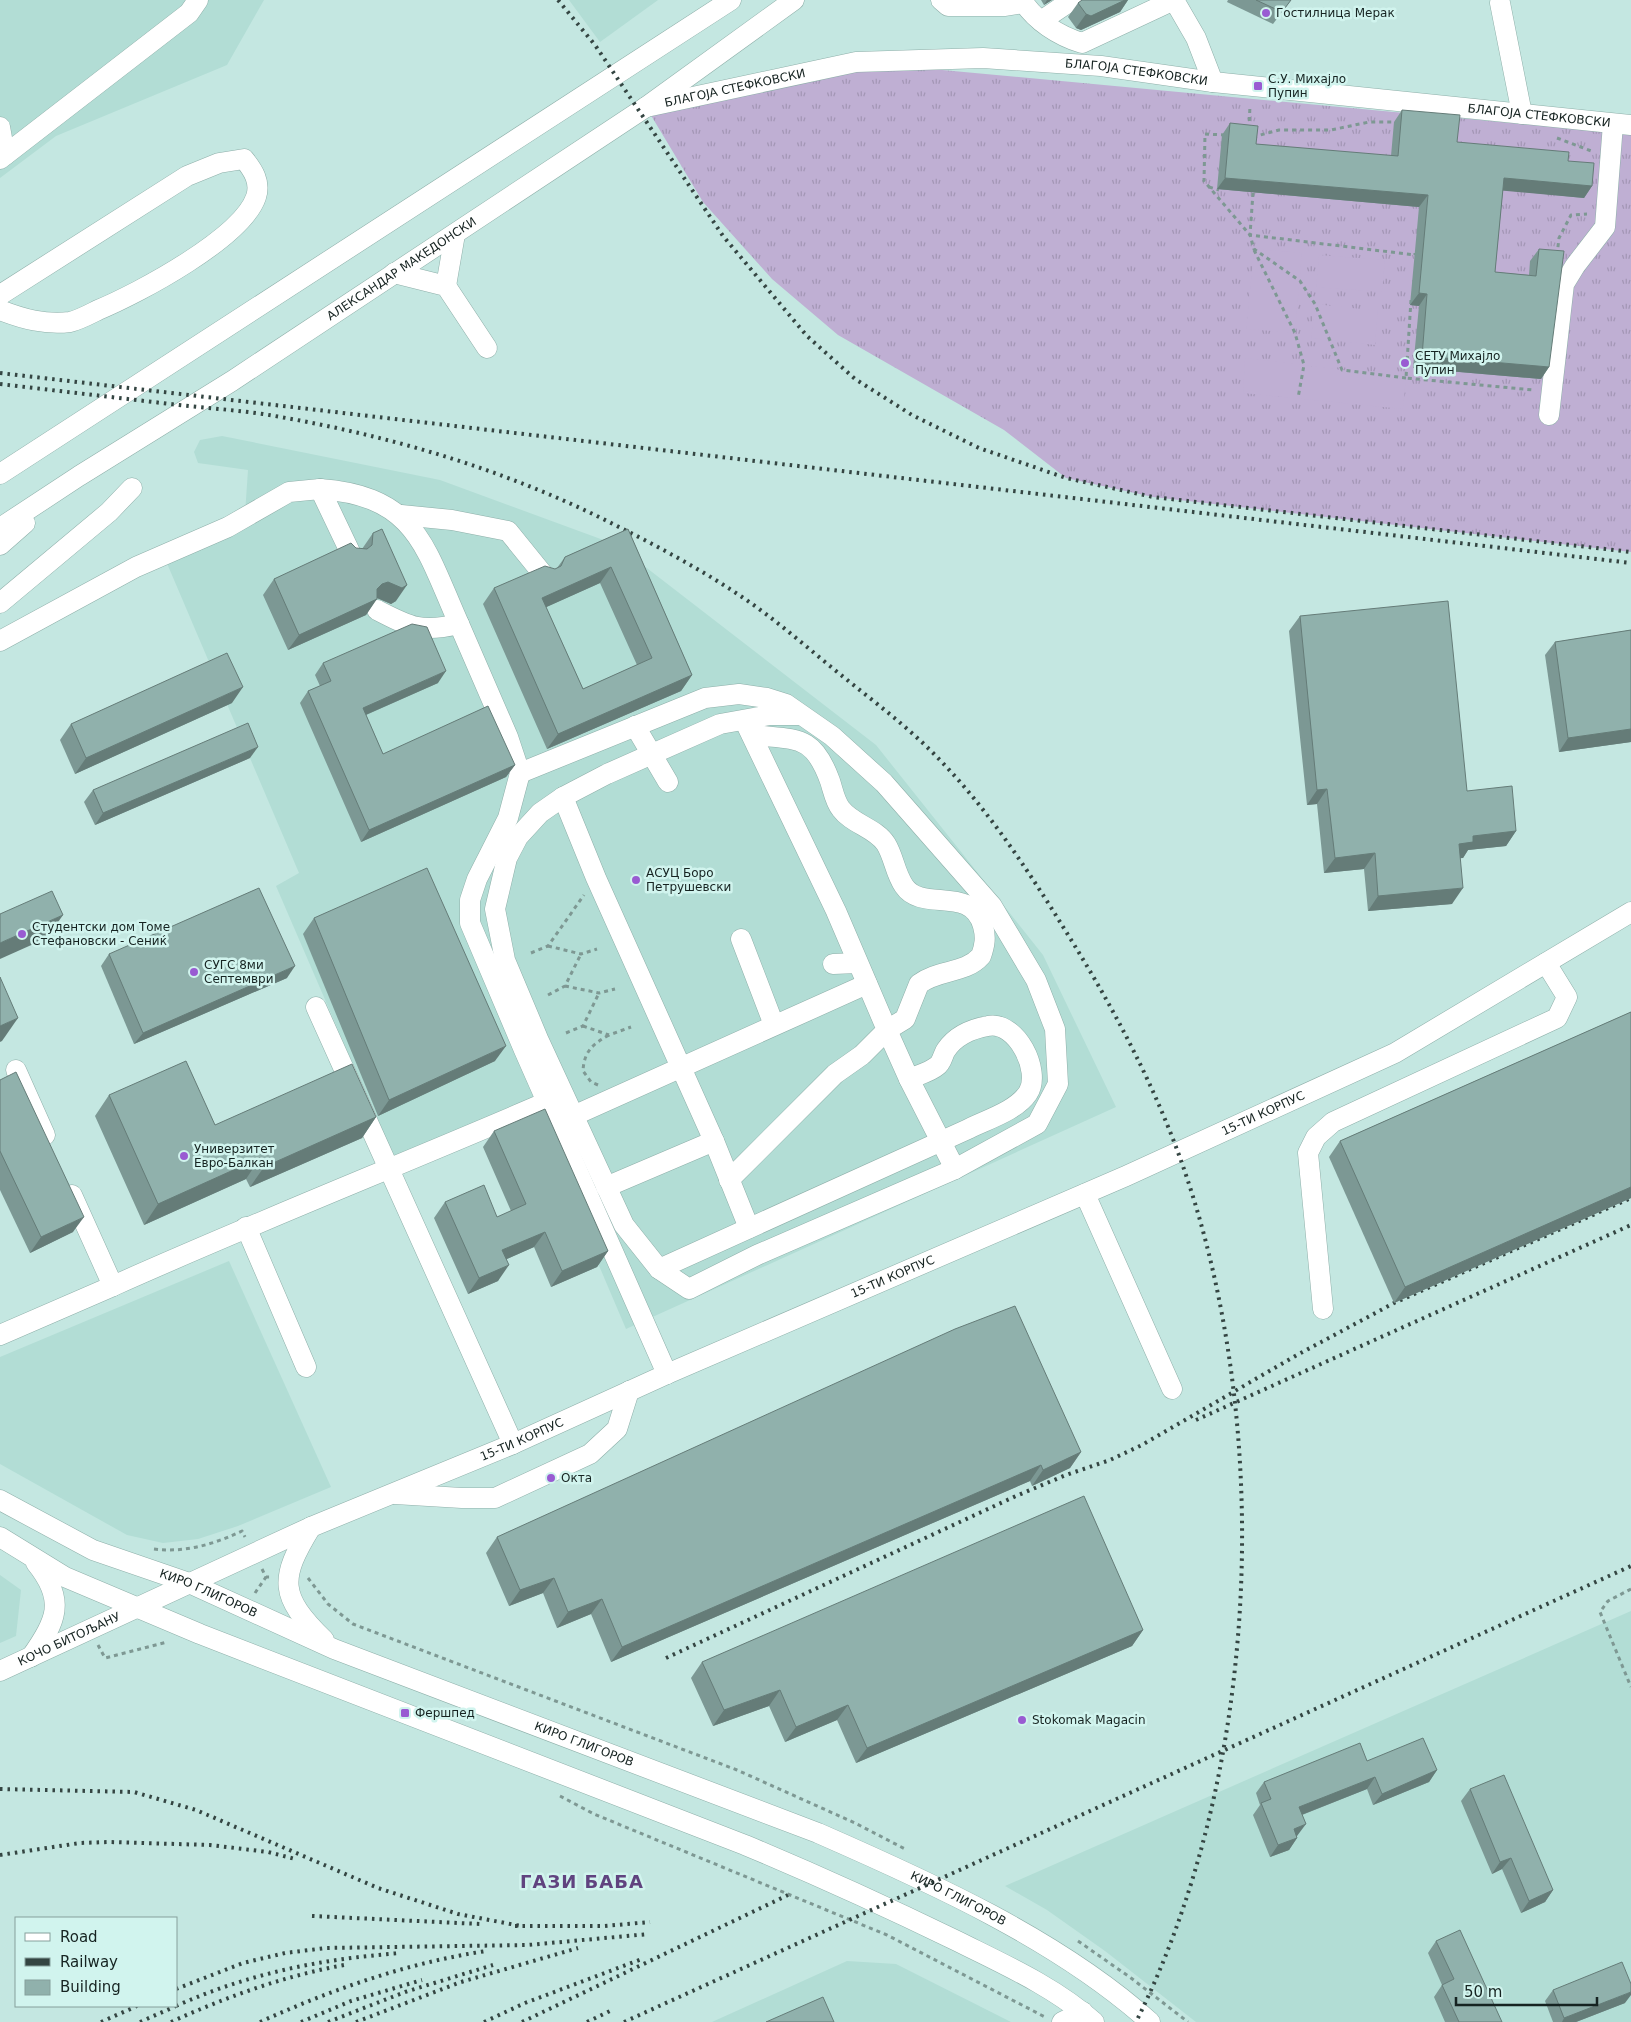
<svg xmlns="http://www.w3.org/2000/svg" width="1631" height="2022" viewBox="0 0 1631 2022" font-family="'DejaVu Sans',sans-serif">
<defs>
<pattern id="grass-tufts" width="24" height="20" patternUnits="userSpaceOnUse" patternTransform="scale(1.25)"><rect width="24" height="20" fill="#bfafd3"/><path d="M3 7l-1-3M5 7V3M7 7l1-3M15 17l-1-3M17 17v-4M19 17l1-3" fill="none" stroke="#a396b5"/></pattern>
</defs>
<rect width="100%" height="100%" fill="#c4e7e1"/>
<!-- built -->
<g fill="#b2ddd5">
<path d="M0,0H264L227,65L56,136L0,178Z"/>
<path d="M569,0H658L600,42Z"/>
<path d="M222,436L440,480L617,545L876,745L1043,955L1116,1107L626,1329L531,1106L396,1164L276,886L299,873L160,547L245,514L248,470L198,463L194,452L200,440Z"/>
<path d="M229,1261L331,1487L238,1526L198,1539L163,1543L127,1535L0,1464V1357Z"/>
<path d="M0,1575L21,1590L16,1636L0,1643Z"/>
<path d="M1631,1611V2022H1196L1105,1951L1047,1910L1005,1886Z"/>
<path d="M847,1961L896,1964L1011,2022H712Z"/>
</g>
<!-- grass -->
<path fill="url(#grass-tufts)" d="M856,62L1631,134V552L1153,497L1066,478L1004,430L838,335L772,279L703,202L646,107Z"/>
<!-- pitch -->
<g fill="#bfafd3">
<path d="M1254,249L1302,253L1295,333L1246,329Z"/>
<path d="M1319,255L1385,260L1382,292L1316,287Z"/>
<path d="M1315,304L1378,311L1375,345L1311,338Z"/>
<path d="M1245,358L1406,378L1403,409L1243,393Z"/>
</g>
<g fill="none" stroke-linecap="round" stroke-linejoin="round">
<!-- minor casing -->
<g stroke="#8eafa9" stroke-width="21">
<g id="minor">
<path d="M941,0L948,6H1004L1024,3"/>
<path d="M1022,0C1035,21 1059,36 1082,43L1174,0"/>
<path d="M1174,0L1196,38L1213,82"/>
<path d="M1500,3L1522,114"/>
<path d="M1041,21L1072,0"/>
<path id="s1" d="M646,107L856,62L983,58L1101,66L1213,82L1631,125"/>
<path d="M0,127L5,155"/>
<path d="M0,159L189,13L198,0"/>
<path d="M394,273L446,286L487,348"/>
<path d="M446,286L455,234"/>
<path d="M0,295L187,176L219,163L244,159C253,170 261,182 256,197C242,238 139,293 98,310C90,314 79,320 70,322C45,325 23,319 0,310"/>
<path d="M1549,415L1564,284L1575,266L1605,227L1613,124"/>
<path d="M0,474L731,0"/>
<path d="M320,489C417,496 425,548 459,624"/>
<path d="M401,515L452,520L508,531L542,573"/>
<path id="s2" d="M0,528L79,476L232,381L646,107L794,0"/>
<path d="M0,545L25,523"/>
<path d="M0,603L109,512L132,488"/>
<path d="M377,610C410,627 421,633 459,624L508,737L520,773L508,818L477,879L470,900V923L524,1050L667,1374"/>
<path d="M0,641L136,567L228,527L289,492L320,489L351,554"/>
<path d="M635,726L668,782"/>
<path d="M520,773L705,698L739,694L767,698L786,704L832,736L884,783L992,906L1036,980L1055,1029L1058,1084L1037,1124L955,1169L757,1255L689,1289L659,1269L624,1225L539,1041L505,960L495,909L507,858L518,837L540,813L563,797L607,774L720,724L770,715H800"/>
<path d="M563,797L596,878L714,1141L749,1228"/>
<path d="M741,939L774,1025"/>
<path d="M833,964L857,963"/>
<path d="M316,1007L513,1444"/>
<path d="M16,1070L45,1135"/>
<path d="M909,1079L955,1169"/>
<path d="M573,1116L867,984"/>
<path d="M729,1180L835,1074L862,1055L887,1030L836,911L747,726"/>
<path d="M606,1187L714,1141"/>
<path d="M1085,1194L1172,1389"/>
<path d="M72,1195L113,1286C256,1222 403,1164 547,1102"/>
<path d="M246,1227L306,1367"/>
<path d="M659,1269L966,1130C985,1120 1015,1112 1028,1093C1042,1071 1016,1020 988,1026C971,1029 956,1035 946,1050C943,1054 942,1063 937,1066C930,1072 918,1075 909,1079L887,1030L905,1019L919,984C939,969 965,974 981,956C985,945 986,937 983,926C971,884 922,913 904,886C895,873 894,857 886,844C876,828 852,824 841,809C835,802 833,790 830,781C813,734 797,740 753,735"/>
<path d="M1323,1309L1308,1153L1316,1137L1333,1122L1557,1018L1567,997L1546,963"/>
<path d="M0,1335L113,1286"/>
<path d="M395,1494L462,1498H495L590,1454L617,1429L629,1391"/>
<path id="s3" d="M0,1500L93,1550L189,1583L334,1649L818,1833C930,1882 1059,1940 1150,2022"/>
<path d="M311,1527C279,1579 279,1596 324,1640"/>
<path d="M0,1537L65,1577L200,1634L745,1845C817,1875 887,1907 957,1941C1003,1964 1055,1987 1094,2022"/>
<path d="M31,1657C57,1621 66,1600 36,1563"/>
<path id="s4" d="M0,1671L311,1527L513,1444L667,1374L1126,1176L1395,1053L1631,912"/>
<path d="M1062,2022L1083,2012"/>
</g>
</g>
<!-- path -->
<g stroke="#7e9893" stroke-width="3" stroke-dasharray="4 4" stroke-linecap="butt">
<path d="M1249,129L1250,105"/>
<path d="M1225,135L1205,134L1204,181L1250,235L1415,255V253"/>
<path d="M1253,137L1279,130H1331L1369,122H1398"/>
<path d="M1557,138L1594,152"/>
<path d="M1209,187L1219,190"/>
<path d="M1253,193L1250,235L1254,249L1300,281L1315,304L1342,370L1406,378"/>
<path d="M1254,250L1295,333L1304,365L1298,398"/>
<path d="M1557,255L1559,238L1571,215L1587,214"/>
<path d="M1411,300L1406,378L1533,390"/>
<path d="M548,946L581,954L597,949"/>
<path d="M531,953L548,946L584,895"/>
<path d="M565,986L599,993L615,989"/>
<path d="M548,995L565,986L581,954"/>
<path d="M583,1026L609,1035L631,1027"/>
<path d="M566,1033L583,1026L599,993"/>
<path d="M598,1085L591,1082L583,1071C584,1051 593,1044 609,1035"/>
<path d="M154,1549C186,1553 214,1544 242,1531L245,1537"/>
<path d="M262,1569L266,1577H271"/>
<path d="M308,1578L328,1604L353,1624L737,1770L855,1823L907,1850"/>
<path d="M1631,1589L1608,1601L1600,1612L1631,1687"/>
<path d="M255,1593L266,1577"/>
<path d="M98,1645L105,1658L167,1642"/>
<path d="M560,1796L594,1814L887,1935L1045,2017"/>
<path d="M1078,1941L1131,1978L1188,2022"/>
</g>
<!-- minor -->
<use href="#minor" stroke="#fff" stroke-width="20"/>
<!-- rail -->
<g stroke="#344542" stroke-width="4" stroke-dasharray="2.5 5" stroke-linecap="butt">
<path d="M558,0L595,45L723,236L807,336L855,379L912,415L979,448L1066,478L1153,497L1631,552"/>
<path d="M0,373L1631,563"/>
<path d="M0,384C60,391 119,398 179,405C207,408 235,410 263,414C385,434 506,469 617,526C659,547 702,570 742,597C778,621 812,652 846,679C877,704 909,728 937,757C987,808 1028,870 1065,930C1110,1002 1150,1076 1179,1155C1275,1420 1262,1769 1136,2022"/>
<path d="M1196,1420L1631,1225"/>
<path d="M666,1658L1016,1496L1066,1475L1110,1460L1142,1445L1297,1355L1394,1303L1631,1198"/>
<path d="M0,1789L134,1792L196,1810L378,1888L458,1914L521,1926"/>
<path d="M0,1855L80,1843L109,1842L210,1845L268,1852L295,1859"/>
<path d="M312,1916L480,1924"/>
<path d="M515,1926H605L650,1922"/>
<path d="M176,1989L243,1963L285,1953L326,1948L528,1945L649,1934"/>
<path d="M176,2006C250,1973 321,1959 401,1953"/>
<path d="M101,2022L137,2006"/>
<path d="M140,2022L176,2006"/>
<path d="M171,2022C226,1997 284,1976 344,1965"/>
<path d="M260,2022C333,1989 407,1963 486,1951"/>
<path d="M301,2022L351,2001L422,1980"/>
<path d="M328,2022L405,1992L493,1965"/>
<path d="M356,2022L461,1982L578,1948"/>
<path d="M484,2022L525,2003L642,1959"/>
<path d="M522,2022L788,1895"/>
<path d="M587,2022L610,2011"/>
<path d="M624,2022L1631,1566"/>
</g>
</g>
<!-- wall -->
<g fill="#7c9894" fill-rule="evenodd">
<path d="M1041,0H1052L1044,5Z"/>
<path d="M1082,0H1128L1120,12L1081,30L1076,28L1068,17L1078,3Z"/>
<path d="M1228,0H1291L1273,24L1227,2Z"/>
<path d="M1402,110L1457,142L1568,161L1592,186L1584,198L1503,190L1495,272L1529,275L1530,261L1539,249L1549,367L1541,379L1413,368L1419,306L1410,305L1419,207L1217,189L1222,135L1230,123L1256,144L1391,156L1394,122Z"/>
<path d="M628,529L692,675L681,691L547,749L483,604L494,588L555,569L557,568L565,557ZM600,583L637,665L583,689L546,607Z"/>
<path d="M373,533L396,601L391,604L377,598L366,615L288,650L263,595L274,579L356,548L362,549Z"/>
<path d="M1300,616L1467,791L1516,831L1506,846L1468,850L1463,858H1460L1452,904L1368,911L1364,869L1324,873L1317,804L1307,805L1289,631Z"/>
<path d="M1631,630V742L1559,752L1545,655L1555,642Z"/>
<path d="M323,663L438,683L366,715L383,754L515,765L506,777L361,842L300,703L308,691L320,686L315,675Z"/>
<path d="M232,703L75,774L60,740L71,724Z"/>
<path d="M250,758L95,825L84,802L93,790Z"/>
<path d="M314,918L495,1061L378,1116L303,934Z"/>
<path d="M109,954L287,978L134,1044L101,966Z"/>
<path d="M1631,1012V1198L1394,1303L1329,1157L1340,1141Z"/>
<path d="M0,1080L73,1232L30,1253L0,1190Z"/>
<path d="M109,1095L215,1125L376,1117L362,1138L250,1187L246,1179L144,1225L95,1116Z"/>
<path d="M494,1131L608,1251L597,1267L551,1287L534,1247L507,1259L498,1281L468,1294L434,1218L445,1202L497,1217L511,1211L483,1147Z"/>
<path d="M1081,1452L1070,1468L1032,1486L1030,1481L611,1662L591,1614L557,1628L543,1593L509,1606L486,1553L497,1537Z"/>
<path d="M1143,1630L1132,1646L856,1763L837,1720L785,1742L769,1706L713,1726L691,1678L702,1662Z"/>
<path d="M1367,1761L1437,1770L1429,1782L1373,1805L1367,1789L1302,1815L1297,1836H1296L1297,1838L1289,1850L1270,1857L1253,1815L1260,1805L1256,1793L1264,1782Z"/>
<path d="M1470,1789L1553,1890L1545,1902L1521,1913L1502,1869L1492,1874L1461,1801Z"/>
<path d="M1436,1941L1502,2022H1445L1434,1997L1442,1985L1428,1953Z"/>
<path d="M1553,1990L1625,2003L1576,2022H1553L1545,2001Z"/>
</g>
<!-- shaded-wall -->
<g fill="#657c78">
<path d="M1047,0H1052L1044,5Z"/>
<path d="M1125,0H1128L1120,12L1081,30L1076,28L1086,14Z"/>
<path d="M1225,178L1428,195L1419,207L1217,189Z"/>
<path d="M1504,178L1592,186L1584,198L1496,190Z"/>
<path d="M1419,293L1427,294L1419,306L1410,305Z"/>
<path d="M1422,356L1549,367L1541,379L1413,368Z"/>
<path d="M611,567L600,583L531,614L542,598Z"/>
<path d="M388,582L407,585L396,601L391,604L377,598V599L366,615L288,650L299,635L377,589L382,584Z"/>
<path d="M446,671L438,683L354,720L363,708Z"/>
<path d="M692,675L681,691L547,749L558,734Z"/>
<path d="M243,687L232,703L75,774L86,758Z"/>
<path d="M1631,729V742L1559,752L1568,738Z"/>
<path d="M258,747L250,758L95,825L103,813Z"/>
<path d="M515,765L506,777L361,842L369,830Z"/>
<path d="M1327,789L1317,804L1307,805L1317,790Z"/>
<path d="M1516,831L1506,846L1468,850L1463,858L1449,859L1459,844L1473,836Z"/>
<path d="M1375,853L1364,869L1324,873L1335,858Z"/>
<path d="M1463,888L1452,904L1368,911L1378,896Z"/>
<path d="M63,915L47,938L0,959V943Z"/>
<path d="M295,966L287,978L134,1044L143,1033Z"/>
<path d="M18,1018L2,1041L0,1042V1026Z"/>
<path d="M506,1046L495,1061L378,1116L389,1100Z"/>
<path d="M376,1117L362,1138L250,1187L264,1167Z"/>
<path d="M260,1158L246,1179L144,1225L158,1204Z"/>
<path d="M1631,1187V1198L1394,1303L1405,1287Z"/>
<path d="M84,1217L73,1232L30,1253L41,1237Z"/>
<path d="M545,1232L534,1247L491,1266L502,1250Z"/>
<path d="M608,1251L597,1267L551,1287L562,1271Z"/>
<path d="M509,1265L498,1281L468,1294L479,1278Z"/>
<path d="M1081,1452L1070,1468L1032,1486L1043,1470Z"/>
<path d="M1041,1465L1030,1481L611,1662L622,1647Z"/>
<path d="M554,1578L543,1593L509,1606L520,1590Z"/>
<path d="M602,1599L591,1614L557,1628L568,1612Z"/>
<path d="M1143,1630L1132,1646L856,1763L867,1748Z"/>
<path d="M780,1690L769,1706L713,1726L724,1710Z"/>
<path d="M848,1705L837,1720L785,1742L796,1727Z"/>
<path d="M1437,1770L1429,1782L1373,1805L1382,1794Z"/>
<path d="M1375,1777L1367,1789L1291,1819L1299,1807Z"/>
<path d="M1306,1824L1297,1836L1285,1841L1294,1829Z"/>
<path d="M1297,1838L1289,1850L1270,1857L1278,1845Z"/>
<path d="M1511,1858L1502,1869L1492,1874L1500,1862Z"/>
<path d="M1553,1890L1545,1902L1521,1913L1529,1901Z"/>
<path d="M1631,1992V1995L1625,2003L1576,2022H1562L1564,2018Z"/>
</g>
<!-- building -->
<g fill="#90b1ac" stroke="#657c78" fill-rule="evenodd">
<path d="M1082,0H1125L1091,16L1086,14L1078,3Z"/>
<path d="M1256,0H1291L1282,12Z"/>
<path d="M1402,110L1460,115L1457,142L1569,152L1568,161L1594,163L1592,186L1504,178L1495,272L1536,276L1539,249L1564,251L1549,367L1422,356L1427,294L1419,293L1428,195L1225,178L1230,123L1258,126L1256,144L1398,156Z"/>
<path d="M382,529L407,585L402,588L388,582L382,584L377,589V599L299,635L274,579L351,543L356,548L367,549L372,545L373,533Z"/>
<path d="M628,529L692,675L558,734L494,588L545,566L555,569L561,566L565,557ZM611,567L652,658L583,689L542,598Z"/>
<path d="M1448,601L1467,791L1512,786L1516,831L1473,836V842L1459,844L1463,888L1378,896L1375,853L1335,858L1327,789L1317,790L1300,616Z"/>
<path d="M412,624L427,627L446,671L363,708L383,754L488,706L515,765L369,830L308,691L331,681L323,663Z"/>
<path d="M1631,630V729L1568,738L1555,642Z"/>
<path d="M227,653L243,687L86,758L71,724Z"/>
<path d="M248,723L258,747L103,813L93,790Z"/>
<path d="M427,868L506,1046L389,1100L314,918Z"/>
<path d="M259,888L295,966L143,1033L109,954Z"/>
<path d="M52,891L63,915L0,943V914Z"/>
<path d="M0,977L18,1018L0,1026Z"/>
<path d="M1631,1012V1187L1405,1287L1340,1141Z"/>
<path d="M186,1061L215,1125L352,1064L376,1117L264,1167L260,1158L158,1204L109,1095Z"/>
<path d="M16,1072L84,1217L41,1237L0,1151V1080Z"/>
<path d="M545,1109L608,1251L562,1271L545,1232L502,1250L509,1265L479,1278L445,1202L484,1185L497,1217L526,1204L494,1131Z"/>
<path d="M1015,1306L1081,1452L1043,1470L1041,1465L622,1647L602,1599L568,1612L554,1578L520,1590L497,1537L955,1329Z"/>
<path d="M1084,1496L1143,1630L867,1748L848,1705L796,1727L780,1690L724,1710L702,1662Z"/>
<path d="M1423,1738L1437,1770L1382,1794L1375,1777L1299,1807L1306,1824L1294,1829L1297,1838L1278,1845L1261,1803L1271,1799L1264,1782L1360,1743L1367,1761Z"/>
<path d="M1504,1775L1553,1890L1529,1901L1511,1858L1500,1862L1470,1789Z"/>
<path d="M1460,1930L1502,2022H1459L1442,1985L1454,1979L1436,1941Z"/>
<path d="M1622,1962L1631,1984V1992L1564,2018L1553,1990Z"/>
<path d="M823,1997L834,2022H766Z"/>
</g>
<!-- markers -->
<g fill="#995bd2" stroke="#d1f4ee" stroke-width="2">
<circle cx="1266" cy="13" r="5"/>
<rect x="1253" y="81" width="10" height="10" rx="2.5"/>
<circle cx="1405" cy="363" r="5"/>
<circle cx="636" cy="880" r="5"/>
<circle cx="22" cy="934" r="5"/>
<circle cx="194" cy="972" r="5"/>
<circle cx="184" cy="1156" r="5"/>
<circle cx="551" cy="1478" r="5"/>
<rect x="400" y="1708" width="10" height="10" rx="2.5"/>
<circle cx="1022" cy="1720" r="5"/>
</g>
<g text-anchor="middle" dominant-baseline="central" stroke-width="5" stroke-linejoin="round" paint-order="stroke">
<!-- poi labels -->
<g font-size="12" fill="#162321" stroke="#d1f4ee" text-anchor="start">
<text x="1276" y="13">Гостилница Мерак</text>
<text x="1268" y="79">С.У. Михајло<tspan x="1268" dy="14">Пупин</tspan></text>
<text x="1415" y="356">СЕТУ Михајло<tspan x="1415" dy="14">Пупин</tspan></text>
<text x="646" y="873">АСУЦ Боро<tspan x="646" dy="14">Петрушевски</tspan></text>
<text x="32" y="927">Студентски дом Томе<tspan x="32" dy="14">Стефановски - Сениќ</tspan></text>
<text x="204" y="965">СУГС 8ми<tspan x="204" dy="14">Септември</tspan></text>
<text x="194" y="1149">Универзитет<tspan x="194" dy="14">Евро-Балкан</tspan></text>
<text x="561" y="1478">Окта</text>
<text x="415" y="1713">Фершпед</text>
<text x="1032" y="1720">Stokomak Magacin</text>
</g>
<!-- street labels -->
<g font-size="12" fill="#162321" stroke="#d1f4ee">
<text stroke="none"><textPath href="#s1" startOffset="496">БЛАГОЈА СТЕФКОВСКИ</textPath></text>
<text stroke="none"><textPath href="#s1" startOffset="91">БЛАГОЈА СТЕФКОВСКИ</textPath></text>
<text stroke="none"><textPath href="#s1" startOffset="901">БЛАГОЈА СТЕФКОВСКИ</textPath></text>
<text stroke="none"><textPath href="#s2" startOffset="478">АЛЕКСАНДАР МАКЕДОНСКИ</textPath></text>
<text stroke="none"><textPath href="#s4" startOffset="1381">15-ТИ КОРПУС</textPath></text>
<text stroke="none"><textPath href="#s4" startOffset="976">15-ТИ КОРПУС</textPath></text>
<text stroke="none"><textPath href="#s4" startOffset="571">15-ТИ КОРПУС</textPath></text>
<text stroke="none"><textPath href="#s3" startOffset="229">КИРО ГЛИГОРОВ</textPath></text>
<text stroke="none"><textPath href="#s4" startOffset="76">КОЧО БИТОЉАНУ</textPath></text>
<text stroke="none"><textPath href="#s3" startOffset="634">КИРО ГЛИГОРОВ</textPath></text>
<text stroke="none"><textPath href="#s3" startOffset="1039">КИРО ГЛИГОРОВ</textPath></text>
</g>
<!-- district labels -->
<g font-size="18" font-weight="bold" letter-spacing="1" fill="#60437f" stroke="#d1f4ee">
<text x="582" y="1881">ГАЗИ БАБА</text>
</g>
</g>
<!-- legend -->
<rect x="15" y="1917" width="162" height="90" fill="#d1f4ee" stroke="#86a09c"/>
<rect x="25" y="1933" width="25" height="8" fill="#ffffff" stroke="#86a09c"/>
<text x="60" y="1942" font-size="15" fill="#162321">Road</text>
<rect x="25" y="1958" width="25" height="8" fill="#344542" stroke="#86a09c"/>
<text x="60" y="1967" font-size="15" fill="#162321">Railway</text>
<rect x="25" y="1980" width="25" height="15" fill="#90b1ac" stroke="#86a09c"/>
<text x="60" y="1992" font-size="15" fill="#162321">Building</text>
<!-- scale -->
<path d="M1456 1997v8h141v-8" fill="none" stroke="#162321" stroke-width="2.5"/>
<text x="1464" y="1997" font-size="15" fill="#162321" stroke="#d1f4ee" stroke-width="4" paint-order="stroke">50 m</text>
</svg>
